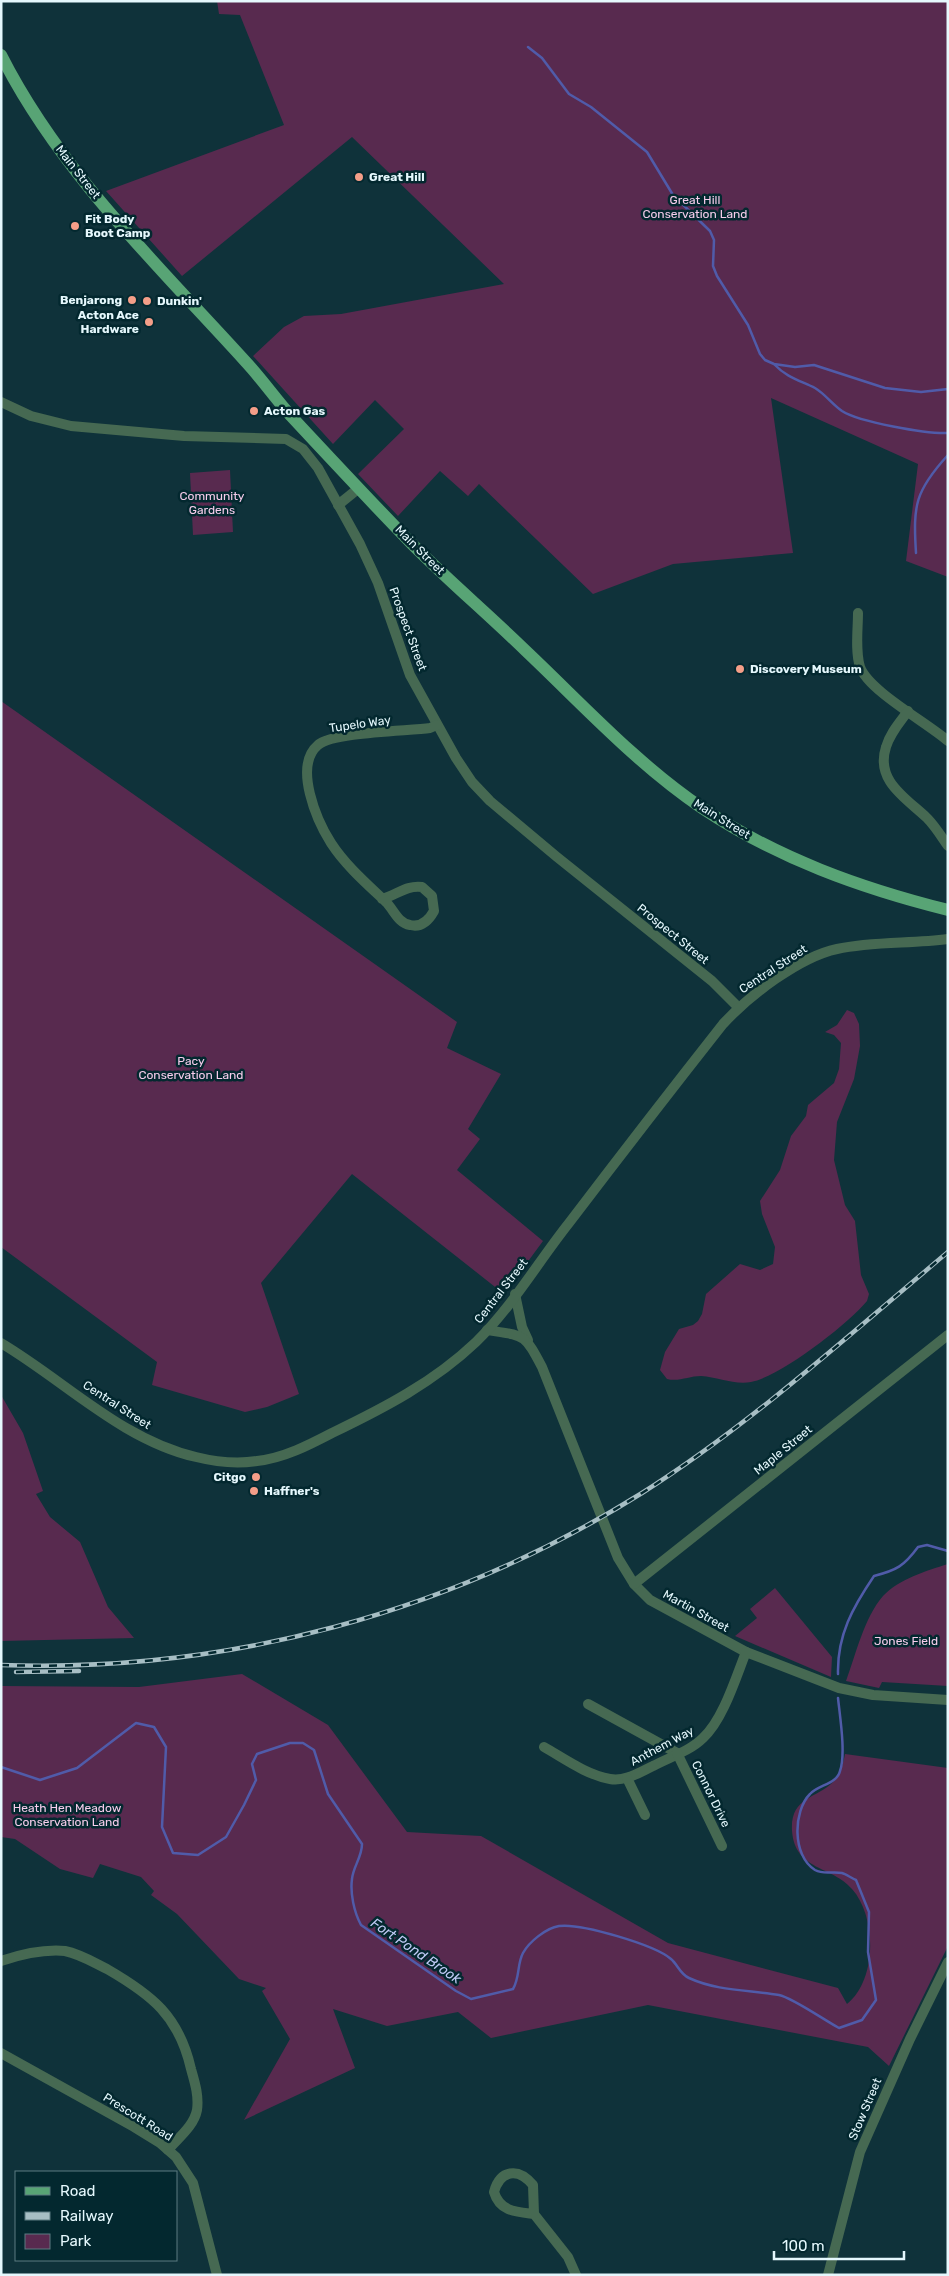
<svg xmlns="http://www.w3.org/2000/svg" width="949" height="2276" viewBox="0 0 949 2276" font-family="Rubik,sans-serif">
<rect width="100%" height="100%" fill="#0f323a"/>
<!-- green -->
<g fill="#582a4f">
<path d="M217,1H948V577L906,561L918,464L771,398L793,553L673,564L593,594L479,484L468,496L440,471L398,516L358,474L404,429L375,400L333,444L253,356L284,327L304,316L341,314L504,284L352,137L182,276L106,191L284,125L240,15L219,14Z"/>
<path d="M230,470L233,532L193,535L190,473Z"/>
<path d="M1,701L457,1022L447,1048L501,1074L468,1129L480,1139L457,1170L543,1241L504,1294L352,1174L261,1283L299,1394L267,1407L245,1412L152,1385L157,1362L1,1247Z"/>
<path d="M847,1010L854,1013L859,1024L860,1046L854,1079L837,1122L834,1160L845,1205L855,1221L861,1275L869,1294L867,1301C847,1325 781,1376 751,1382C734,1385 718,1377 701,1376C689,1376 679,1382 667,1379L660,1370L665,1352L679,1329L693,1325L698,1321L702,1314L706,1294L740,1264L760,1270L773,1264L775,1247L762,1214L760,1201L780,1170L791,1136L806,1116L808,1105L834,1083L839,1069L841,1043L834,1035L825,1032L837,1025Z"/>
<path d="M1,1395L23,1433L43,1491L36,1494L50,1517L80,1542L108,1607L134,1638L1,1641Z"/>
<path d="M948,1564V1686L882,1682L879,1688L846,1681C856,1654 864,1618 883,1596C899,1579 926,1571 948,1564Z"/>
<path d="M775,1588L832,1657L831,1677L735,1636L757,1618L750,1609Z"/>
<path d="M242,1674L328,1725L407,1832L481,1836L668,1943L838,1988L847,2004C877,1980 877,1917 852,1889C833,1866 795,1871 792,1831C790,1797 816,1799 833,1782C840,1774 843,1765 845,1754L948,1768V1946L889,2066L868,2047L648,2005L491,2038L458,2012L387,2026L333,2009L355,2068L244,2120L290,2039L262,1991L266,1988L239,1979L177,1914L151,1895L154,1891L141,1877L100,1864L93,1878L60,1869L15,1839L1,1837V1686L139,1687Z"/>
</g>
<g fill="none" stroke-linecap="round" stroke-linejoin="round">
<!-- stream -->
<g stroke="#505ba9" stroke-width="2.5">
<path d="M528,47L542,58L569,94L591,107L647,152L673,195L710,231L714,240L713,266L717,276L748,325L760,354L765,360L774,364L795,367L814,365L885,388L921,392L948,389"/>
<path d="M775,365C786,377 801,381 815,388C825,394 832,404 842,411C859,422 926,434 948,433"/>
<path d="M916,553C913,505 915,491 948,455"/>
<path d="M838,1674C837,1635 853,1607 874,1576C897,1570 904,1566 918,1547L927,1545L948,1551"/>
<path d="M1,1767L40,1780L77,1768L136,1723L154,1727L166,1747L162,1827L173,1853L198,1855L226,1837L244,1805L256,1780L252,1764L257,1754L290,1743H303L314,1750L328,1794L362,1844C362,1857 353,1867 352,1879C350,1893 354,1912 361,1925L456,1991L471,1999L513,1989C520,1977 517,1964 523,1953C529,1942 546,1928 559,1926C581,1923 655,1945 671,1959C678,1965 680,1974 689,1978C717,1991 749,1990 779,1995C793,1998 824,2020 839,2028L862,2020L876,2000L868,1952L869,1912L856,1880C851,1878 846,1874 842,1873C832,1871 824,1875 815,1870C792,1856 793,1811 810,1794C818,1785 837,1784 840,1771C846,1754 840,1717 838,1698"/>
</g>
<!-- minor -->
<g stroke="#466952" stroke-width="10">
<path d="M1,402L31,416L71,426L184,436L286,439L303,449L318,468L360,544L378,583L410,675L456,758L472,782L490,801L557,857L712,981L738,1007"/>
<path d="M338,505L359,488"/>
<path d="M858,613C858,629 855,651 860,667C869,691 926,722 948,741"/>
<path d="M908,711C900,722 890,733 886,747C875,781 906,798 927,818C935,826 941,836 948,846"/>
<path d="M382,899C397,895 406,885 422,887L432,896L434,911C429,920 422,928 410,925C398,923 394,910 386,902C367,884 346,866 331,843C317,821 293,766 318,745C332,732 408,731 430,728L437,725"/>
<path d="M515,1294L522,1327L528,1340"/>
<path d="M487,1330C525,1336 524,1333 542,1367L618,1558L634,1584L650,1600L746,1652L839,1688L873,1695L948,1700"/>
<path d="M1,1343C65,1381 122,1440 196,1457C216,1462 237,1464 257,1461C284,1458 309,1445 332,1433C384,1408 434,1382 476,1342C512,1307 538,1262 569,1223C620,1156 671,1090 723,1024C749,996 799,957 837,949C873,941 911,944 948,939"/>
<path d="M634,1584L948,1335"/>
<path d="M588,1704L677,1753"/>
<path d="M544,1747C565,1759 587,1775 610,1779C625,1782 640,1772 653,1766C670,1757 690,1751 703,1738C723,1720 736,1677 746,1652"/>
<path d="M677,1753L722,1846"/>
<path d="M627,1778L645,1815"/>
<path d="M1,1961C22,1954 43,1949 65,1951C80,1954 93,1962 107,1969C152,1995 179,2016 191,2069C195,2083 199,2096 197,2110C194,2126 178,2138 168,2150"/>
<path d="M1,2053L134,2127L160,2143L176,2157L193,2183L217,2275"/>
<path d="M534,2214C517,2212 500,2212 494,2192C500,2170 518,2167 533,2185L534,2214L568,2257L576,2275"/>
<path d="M828,2275L860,2152L910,2039L948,1962"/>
</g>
<!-- major -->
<path stroke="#58a475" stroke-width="12" d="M1,55C60,172 158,265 245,361C261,378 275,398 291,416C331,459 371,502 412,544C449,581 489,615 526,651C583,705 637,764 702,808C777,858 860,888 948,910"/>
<!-- rail casing -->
<g stroke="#a7bec4" stroke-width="4.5">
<g id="rail">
<path d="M1,1665C227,1673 450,1613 642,1493C751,1424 849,1335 948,1252"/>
<path d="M16,1672L79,1671"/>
</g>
</g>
<!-- rail -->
<use href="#rail" stroke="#03282f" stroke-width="2.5" stroke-dasharray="8" stroke-linecap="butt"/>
</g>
<!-- markers -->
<g fill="#f49e88" stroke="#03282f" stroke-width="2">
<circle cx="359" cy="177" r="5"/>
<circle cx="75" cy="226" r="5"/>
<circle cx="132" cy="300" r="5"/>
<circle cx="147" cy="301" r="5"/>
<circle cx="149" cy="322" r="5"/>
<circle cx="254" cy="411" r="5"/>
<circle cx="740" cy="669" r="5"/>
<circle cx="256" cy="1477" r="5"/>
<circle cx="254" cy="1491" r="5"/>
</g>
<g text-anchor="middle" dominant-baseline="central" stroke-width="5" stroke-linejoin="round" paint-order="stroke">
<!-- street labels -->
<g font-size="12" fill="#e5f8fd" stroke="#03282f">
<text transform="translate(78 172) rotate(52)">Main Street</text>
<text transform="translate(420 550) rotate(45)">Main Street</text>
<text transform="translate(408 629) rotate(70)">Prospect Street</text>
<text transform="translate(360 724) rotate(-8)">Tupelo Way</text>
<text transform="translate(722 819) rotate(32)">Main Street</text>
<text transform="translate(673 934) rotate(39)">Prospect Street</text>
<text transform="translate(773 969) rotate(-33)">Central Street</text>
<text transform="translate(501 1291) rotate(-52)">Central Street</text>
<text transform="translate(117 1405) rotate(33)">Central Street</text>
<text transform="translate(783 1450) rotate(-39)">Maple Street</text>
<text transform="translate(696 1611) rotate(29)">Martin Street</text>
<text transform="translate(662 1746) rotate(-28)">Anthem Way</text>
<text transform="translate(711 1794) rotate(64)">Connor Drive</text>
<text transform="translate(865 2109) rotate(-67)">Stow Street</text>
<text transform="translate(138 2117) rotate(32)">Prescott Road</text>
</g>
<!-- poi labels -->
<g font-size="12" font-weight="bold" fill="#e5f8fd" stroke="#03282f" text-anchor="start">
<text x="369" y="177">Great Hill</text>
<text x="85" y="219">Fit Body<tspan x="85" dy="14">Boot Camp</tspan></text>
<text x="122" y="300" text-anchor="end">Benjarong</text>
<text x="157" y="301">Dunkin'</text>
<text x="139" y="315" text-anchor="end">Acton Ace<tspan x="139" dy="14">Hardware</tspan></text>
<text x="264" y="411">Acton Gas</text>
<text x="750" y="669">Discovery Museum</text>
<text x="246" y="1477" text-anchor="end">Citgo</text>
<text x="264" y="1491">Haffner's</text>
</g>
<!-- park labels -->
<g font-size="12" fill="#f7cdec" stroke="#03282f">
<text x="695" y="200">Great Hill<tspan x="695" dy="14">Conservation Land</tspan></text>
<text x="212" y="496">Community<tspan x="212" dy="14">Gardens</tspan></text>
<text x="191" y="1061">Pacy<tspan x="191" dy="14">Conservation Land</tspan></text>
<text x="906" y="1641">Jones Field</text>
<text x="67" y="1808">Heath Hen Meadow<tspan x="67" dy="14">Conservation Land</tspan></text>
</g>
<!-- water labels -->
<g font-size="14" font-style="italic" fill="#c0caf5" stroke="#03282f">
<text transform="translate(416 1951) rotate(34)">Fort Pond Brook</text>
</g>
</g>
<!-- border -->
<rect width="949" height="2276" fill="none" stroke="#e5f8fd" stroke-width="5"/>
<!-- legend -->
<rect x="15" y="2171" width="162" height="90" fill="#03282f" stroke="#5d7b81"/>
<rect x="25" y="2187" width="25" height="8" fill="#58a475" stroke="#5d7b81"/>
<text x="60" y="2196" font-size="15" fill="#e5f8fd">Road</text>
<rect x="25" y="2212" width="25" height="8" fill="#a7bec4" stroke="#5d7b81"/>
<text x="60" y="2221" font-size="15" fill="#e5f8fd">Railway</text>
<rect x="25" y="2234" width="25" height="15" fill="#582a4f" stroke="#5d7b81"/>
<text x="60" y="2246" font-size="15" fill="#e5f8fd">Park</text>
<!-- scale -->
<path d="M774 2251v8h130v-8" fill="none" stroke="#e5f8fd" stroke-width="2.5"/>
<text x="782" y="2251" font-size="15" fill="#e5f8fd" stroke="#03282f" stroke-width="4" paint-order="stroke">100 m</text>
</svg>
